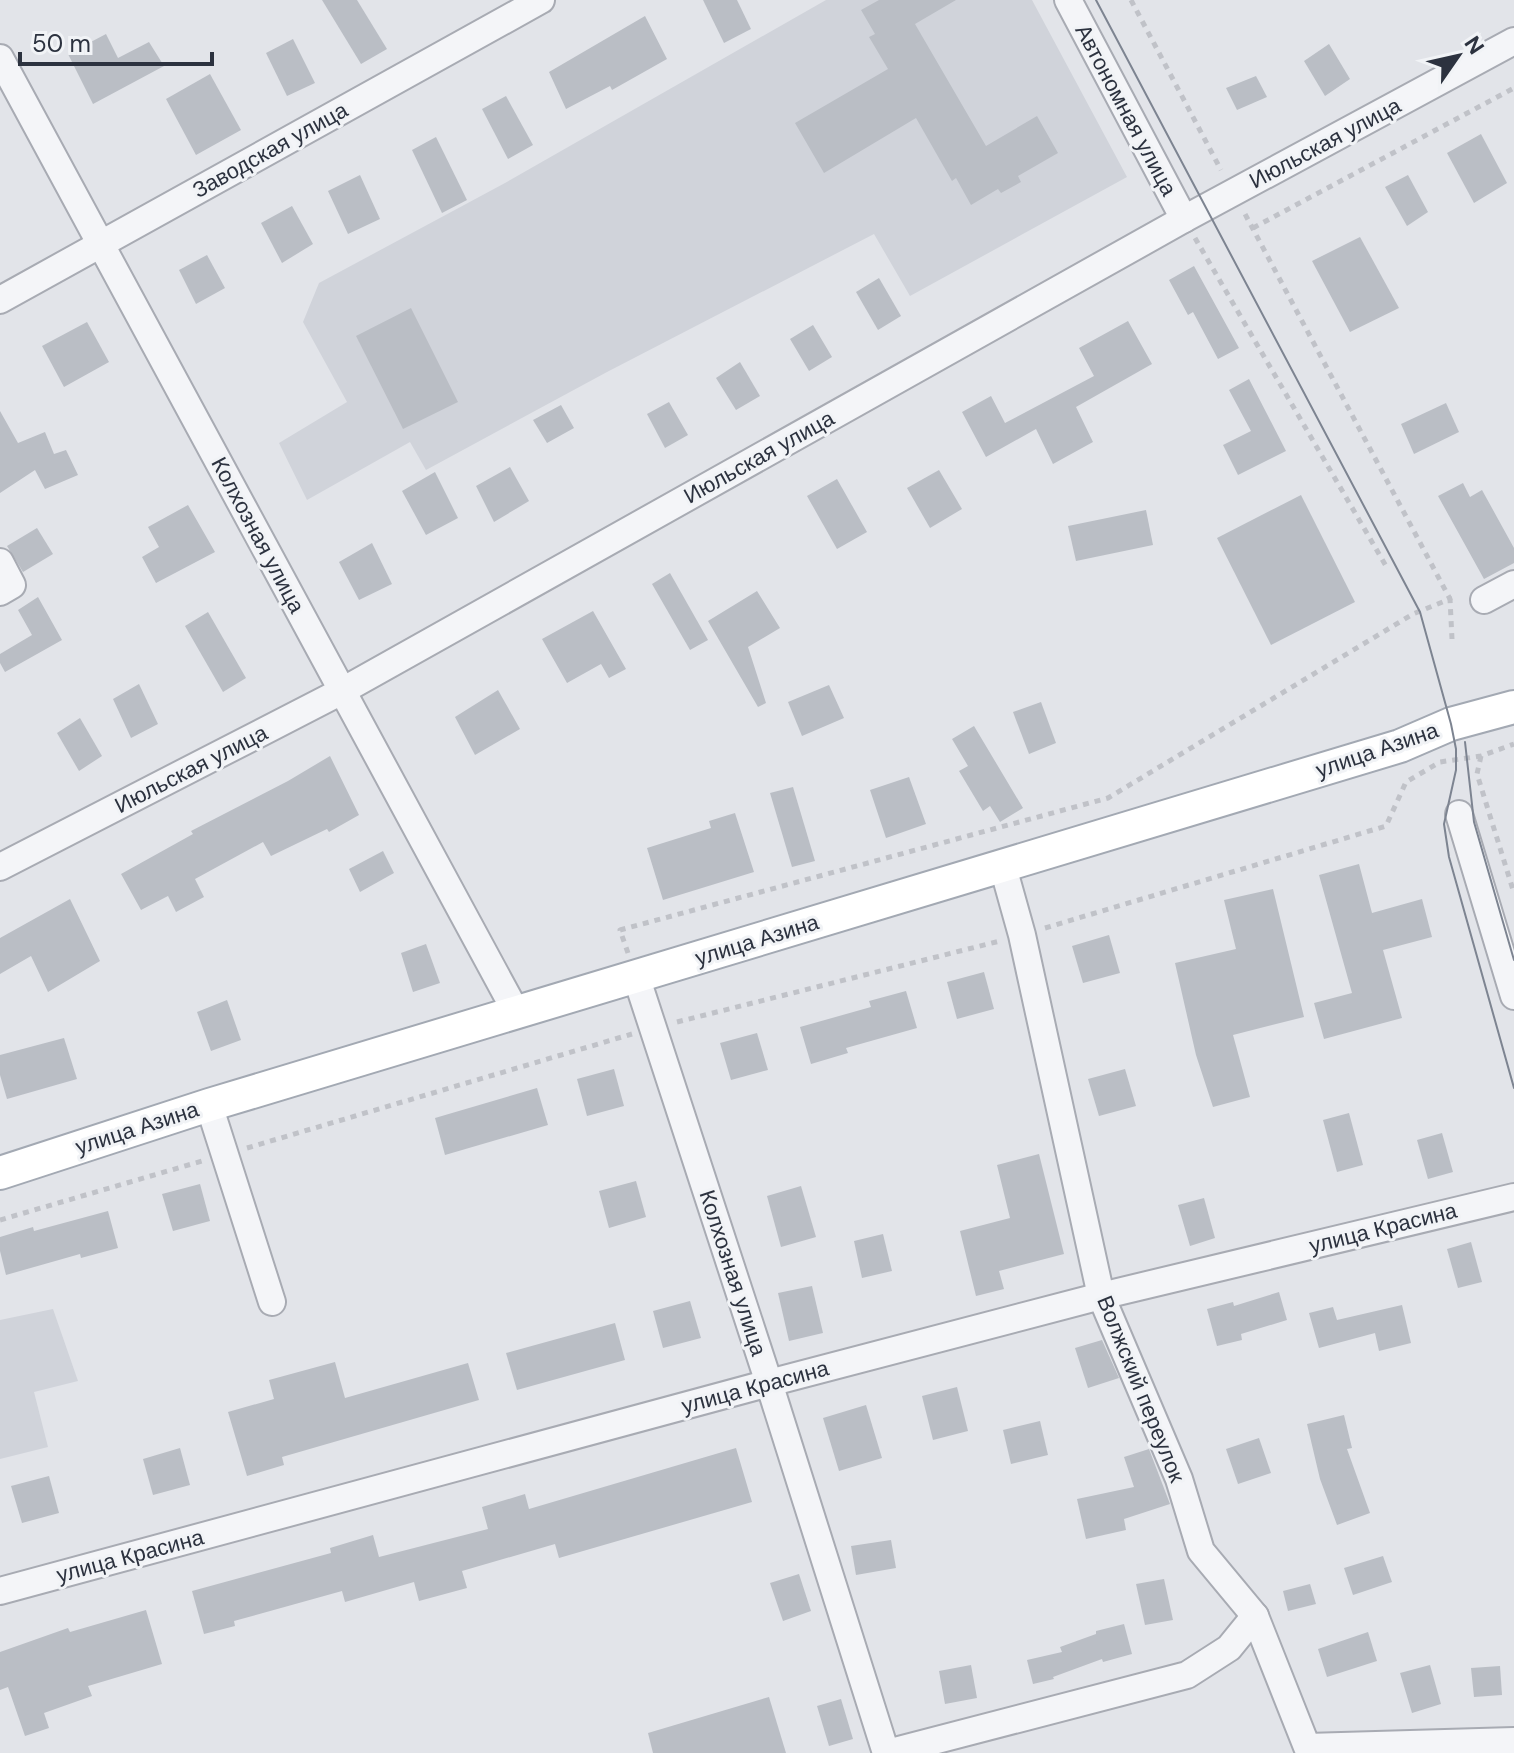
<svg xmlns="http://www.w3.org/2000/svg" width="1514" height="1753" viewBox="0 0 1514 1753" font-family="'DM Sans',sans-serif">
<rect width="100%" height="100%" fill="#e2e4e9"/>
<!-- built -->
<g fill="#d0d3da">
<path d="M826,0H1032L1127,177L910,296L874,234L607,372L426,470L410,442L307,500L279,443L347,402L303,322L319,283L505,183Z"/>
<path d="M53,1309L78,1381L34,1392L48,1447L0,1459V1320Z"/>
</g>
<!-- building -->
<g fill="#babec5">
<path d="M322,0H357L387,49L361,64Z"/>
<path d="M703,0H737L751,29L724,43Z"/>
<path d="M879,0H956L915,24L986,146L1037,116L1058,153L1018,176L1021,182L1001,193L998,189L971,205L956,178L952,181L916,118L824,173L795,123L888,69L869,37L875,34L861,10Z"/>
<path d="M645,16L667,59L612,90L610,86L566,109L549,72Z"/>
<path d="M106,34L118,58L149,42L164,66L93,104L68,54Z"/>
<path d="M293,39L315,83L287,96L266,53Z"/>
<path d="M1329,44L1350,79L1325,96L1304,61Z"/>
<path d="M210,74L241,130L196,155L166,99Z"/>
<path d="M1256,76L1267,97L1237,110L1226,88Z"/>
<path d="M506,96L533,145L508,159L482,109Z"/>
<path d="M1481,134L1507,183L1474,203L1447,153Z"/>
<path d="M436,137L467,200L442,213L412,150Z"/>
<path d="M360,175L380,219L348,234L328,191Z"/>
<path d="M1408,175L1428,212L1407,226L1385,187Z"/>
<path d="M292,206L313,244L282,263L261,223Z"/>
<path d="M1360,237L1399,308L1350,332L1312,261Z"/>
<path d="M207,255L225,288L196,304L179,270Z"/>
<path d="M1194,266L1239,348L1218,359L1193,312L1188,315L1169,280Z"/>
<path d="M879,278L901,316L878,330L856,292Z"/>
<path d="M411,308L458,402L403,429L356,336Z"/>
<path d="M1128,321L1152,364L1076,407L1093,442L1053,464L1036,429L986,457L962,412L991,396L1005,423L1094,376L1079,348Z"/>
<path d="M87,322L109,362L64,387L42,346Z"/>
<path d="M813,325L832,357L809,371L790,339Z"/>
<path d="M740,362L760,396L736,410L716,378Z"/>
<path d="M1249,379L1286,451L1238,475L1223,445L1251,431L1229,390Z"/>
<path d="M669,402L688,435L665,448L647,414Z"/>
<path d="M1446,403L1459,432L1414,454L1401,424Z"/>
<path d="M561,405L574,428L547,443L533,420Z"/>
<path d="M0,411L18,443L45,432L54,454L66,450L78,475L45,489L35,470L0,493Z"/>
<path d="M510,467L529,501L494,522L476,486Z"/>
<path d="M939,470L962,509L930,528L907,488Z"/>
<path d="M435,472L458,518L426,535L402,491Z"/>
<path d="M837,479L867,532L837,549L807,496Z"/>
<path d="M1463,483L1470,497L1482,490L1514,548V563L1484,579L1438,496Z"/>
<path d="M1301,495L1355,602L1271,645L1217,538Z"/>
<path d="M188,505L215,552L156,583L142,557L159,547L148,527Z"/>
<path d="M1146,510L1153,545L1076,561L1068,526Z"/>
<path d="M37,528L53,554L23,572L7,546Z"/>
<path d="M372,543L392,584L359,600L339,562Z"/>
<path d="M670,573L708,640L690,650L652,584Z"/>
<path d="M757,591L780,628L748,647L766,703L758,707L708,621Z"/>
<path d="M38,597L62,640L5,672L0,663V654L32,635L18,610Z"/>
<path d="M593,611L626,669L609,678L601,664L567,683L542,639Z"/>
<path d="M208,612L246,678L223,692L185,626Z"/>
<path d="M139,684L158,724L131,738L113,699Z"/>
<path d="M829,685L844,718L802,736L788,702Z"/>
<path d="M498,690L520,729L475,755L455,717Z"/>
<path d="M1041,702L1056,743L1029,754L1013,712Z"/>
<path d="M80,718L102,756L79,771L57,733Z"/>
<path d="M974,726L1023,808L1000,822L990,806L983,811L959,771L968,766L952,739Z"/>
<path d="M330,756L359,815L329,832L327,829L271,856L263,842L195,879L204,897L176,912L168,896L141,910L121,874L193,834L191,831L288,781Z"/>
<path d="M909,777L926,824L886,838L870,790Z"/>
<path d="M793,787L815,861L792,867L770,793Z"/>
<path d="M735,813L754,872L663,900L647,848L711,828L709,821Z"/>
<path d="M383,851L394,873L360,892L349,869Z"/>
<path d="M1359,864L1372,913L1422,899L1432,937L1383,950L1402,1018L1324,1039L1314,1003L1352,993L1319,875Z"/>
<path d="M1273,889L1304,1017L1233,1035L1250,1097L1213,1107L1196,1055L1175,963L1236,949L1224,900Z"/>
<path d="M70,899L100,961L48,992L31,956L0,974V938Z"/>
<path d="M1109,935L1120,973L1083,983L1072,946Z"/>
<path d="M426,944L440,983L413,992L401,953Z"/>
<path d="M984,972L994,1009L957,1019L947,982Z"/>
<path d="M906,991L917,1028L846,1048L848,1053L811,1064L800,1027L871,1007L869,1001Z"/>
<path d="M227,1000L241,1040L211,1051L197,1012Z"/>
<path d="M757,1033L768,1070L731,1080L720,1043Z"/>
<path d="M64,1038L77,1079L7,1099L0,1075V1055Z"/>
<path d="M614,1069L624,1106L587,1116L577,1079Z"/>
<path d="M1125,1069L1136,1106L1099,1116L1088,1079Z"/>
<path d="M537,1088L548,1125L445,1155L435,1118Z"/>
<path d="M1349,1113L1363,1165L1337,1172L1323,1120Z"/>
<path d="M1442,1133L1453,1172L1428,1179L1417,1140Z"/>
<path d="M1039,1154L1064,1254L999,1271L1004,1289L976,1296L960,1231L1010,1218L997,1165Z"/>
<path d="M636,1181L646,1217L609,1228L599,1191Z"/>
<path d="M200,1184L210,1221L173,1231L162,1194Z"/>
<path d="M801,1186L816,1237L781,1247L767,1196Z"/>
<path d="M1204,1198L1215,1238L1190,1246L1178,1205Z"/>
<path d="M108,1211L118,1248L81,1258L80,1254L6,1275L0,1251V1237L33,1227L34,1231Z"/>
<path d="M883,1234L892,1271L862,1278L854,1241Z"/>
<path d="M1471,1242L1482,1282L1458,1288L1447,1249Z"/>
<path d="M812,1286L823,1333L789,1341L778,1293Z"/>
<path d="M1279,1292L1287,1320L1241,1334L1242,1340L1217,1346L1207,1309L1233,1302L1234,1306Z"/>
<path d="M690,1301L701,1338L663,1348L653,1311Z"/>
<path d="M1402,1305L1411,1343L1379,1351L1375,1333L1319,1348L1309,1313L1333,1307L1337,1320Z"/>
<path d="M615,1323L625,1360L517,1390L506,1353Z"/>
<path d="M1102,1340L1119,1378L1088,1388L1075,1348Z"/>
<path d="M335,1362L345,1398L468,1363L479,1400L282,1457L284,1465L247,1476L228,1412L274,1399L269,1380Z"/>
<path d="M957,1387L968,1431L933,1440L922,1396Z"/>
<path d="M866,1405L882,1458L839,1471L823,1418Z"/>
<path d="M1344,1415L1352,1448L1347,1449L1370,1513L1337,1525L1320,1479L1307,1424Z"/>
<path d="M1040,1421L1048,1455L1011,1464L1003,1430Z"/>
<path d="M1259,1438L1271,1473L1238,1484L1226,1449Z"/>
<path d="M180,1448L190,1485L153,1495L143,1459Z"/>
<path d="M736,1448L752,1502L559,1558L555,1544L462,1571L467,1588L419,1601L414,1582L345,1602L342,1591L234,1621L235,1626L204,1634L192,1591L331,1553L330,1548L373,1535L379,1557L488,1529L482,1507L525,1494L529,1509Z"/>
<path d="M1149,1449L1170,1504L1124,1519L1126,1530L1086,1539L1077,1499L1134,1487L1124,1457Z"/>
<path d="M49,1476L59,1513L22,1523L11,1486Z"/>
<path d="M891,1540L896,1568L856,1575L851,1546Z"/>
<path d="M1383,1556L1392,1582L1353,1595L1344,1568Z"/>
<path d="M799,1574L811,1611L783,1621L770,1583Z"/>
<path d="M1164,1579L1173,1620L1145,1625L1136,1584Z"/>
<path d="M1310,1584L1316,1604L1288,1611L1283,1591Z"/>
<path d="M146,1610L162,1664L88,1686L92,1696L44,1713L49,1728L25,1736L8,1687L0,1690V1652L68,1628L70,1632Z"/>
<path d="M1124,1624L1132,1654L1103,1662L1102,1659L1053,1677L1054,1679L1033,1684L1027,1660L1062,1652L1060,1647L1096,1634V1631Z"/>
<path d="M1368,1632L1377,1661L1327,1677L1318,1649Z"/>
<path d="M971,1665L977,1698L945,1704L939,1671Z"/>
<path d="M1430,1665L1441,1704L1412,1713L1400,1673Z"/>
<path d="M1500,1666L1502,1695L1474,1697L1471,1668Z"/>
<path d="M769,1697L786,1753H653L648,1733Z"/>
<path d="M841,1699L853,1739L829,1746L817,1706Z"/>
</g>
<g fill="none" stroke-linecap="round" stroke-linejoin="round">
<!-- minor casing -->
<g stroke="#a8abb3" stroke-width="30">
<g id="minor">
<path d="M1068,0L1184,219"/>
<path d="M0,58L516,1012"/>
<path d="M0,300L541,0"/>
<path d="M0,562L12,585L0,592"/>
<path d="M1484,600L1514,584"/>
<path d="M1459,814L1514,996"/>
<path d="M0,867L342,691L1184,219L1514,41"/>
<path d="M1003,867L1022,935L1101,1296L1179,1479L1201,1551L1255,1616L1307,1747L1514,1741"/>
<path d="M636,976L769,1383L886,1753"/>
<path d="M209,1105L272,1302"/>
<path d="M0,1591L769,1383L1101,1296L1514,1197"/>
<path d="M887,1753L1187,1675L1229,1648L1255,1616"/>
</g>
</g>
<!-- major casing -->
<g stroke="#a3a9b3" stroke-width="36">
<path id="major" d="M0,1173L209,1105L1400,746L1451,724L1514,707"/>
</g>
<!-- path -->
<g stroke="#c0c2c8" stroke-width="5" stroke-dasharray="6 6" stroke-linecap="butt">
<path d="M1131,0L1221,170"/>
<path d="M1253,228L1514,88"/>
<path d="M1195,238L1386,566"/>
<path d="M1452,639L1450,599H1453"/>
<path d="M1481,756L1477,774L1514,893"/>
<path d="M1045,928L1386,826L1406,782L1440,762L1481,756L1514,744"/>
<path d="M628,953L620,930L1108,798L1413,614L1450,599L1245,214"/>
<path d="M677,1022L1000,941"/>
<path d="M247,1148L632,1034"/>
<path d="M0,1220L202,1161"/>
</g>
<!-- minor -->
<use href="#minor" stroke="#f4f5f8" stroke-width="26"/>
<!-- major -->
<use href="#major" stroke="#fff" stroke-width="32"/>
<!-- tram -->
<g stroke="#7d8491" stroke-width="2">
<path d="M1096,0L1420,612L1451,724L1456,749V770L1444,824L1449,857L1514,1088"/>
<path d="M1465,742L1474,822L1514,960"/>
</g>
</g>
<g text-anchor="middle" dominant-baseline="central" stroke-width="6" stroke-linejoin="round" paint-order="stroke">
<!-- street labels -->
<g font-size="22" fill="#2c323f" stroke="#f1f3f6">
<text transform="translate(1126 110) rotate(62)">Автономная улица</text>
<text transform="translate(1325 143) rotate(-28)">Июльская улица</text>
<text transform="translate(270 150) rotate(-29)">Заводская улица</text>
<text transform="translate(759 457) rotate(-29)">Июльская улица</text>
<text transform="translate(258 535) rotate(62)">Колхозная улица</text>
<text transform="translate(1377 750) rotate(-19)">улица Азина</text>
<text transform="translate(191 769) rotate(-27)">Июльская улица</text>
<text transform="translate(757 940) rotate(-17)">улица Азина</text>
<text transform="translate(137 1128) rotate(-18)">улица Азина</text>
<text transform="translate(1383 1228) rotate(-14)">улица Красина</text>
<text transform="translate(733 1273) rotate(72)">Колхозная улица</text>
<text transform="translate(755 1387) rotate(-15)">улица Красина</text>
<text transform="translate(1141 1389) rotate(68)">Волжский переулок</text>
<text transform="translate(130 1556) rotate(-15)">улица Красина</text>
</g>
</g>
<!-- north arrow -->
<g transform="translate(1458 56) rotate(56)" stroke="#f1f3f6" stroke-width="6" paint-order="stroke">
<path d="M0-6L14 30L0 20L-14 30Z" fill="#2c323f"/>
<text y="-12" font-size="22" font-weight="bold" text-anchor="middle" fill="#2c323f">N</text>
</g>
<!-- scale -->
<path d="M20 52v12h192v-12" fill="none" stroke="#2c323f" stroke-width="4"/>
<text x="32" y="52" font-size="24" fill="#2c323f" stroke="#f1f3f6" stroke-width="6" paint-order="stroke">50 m</text>
</svg>
